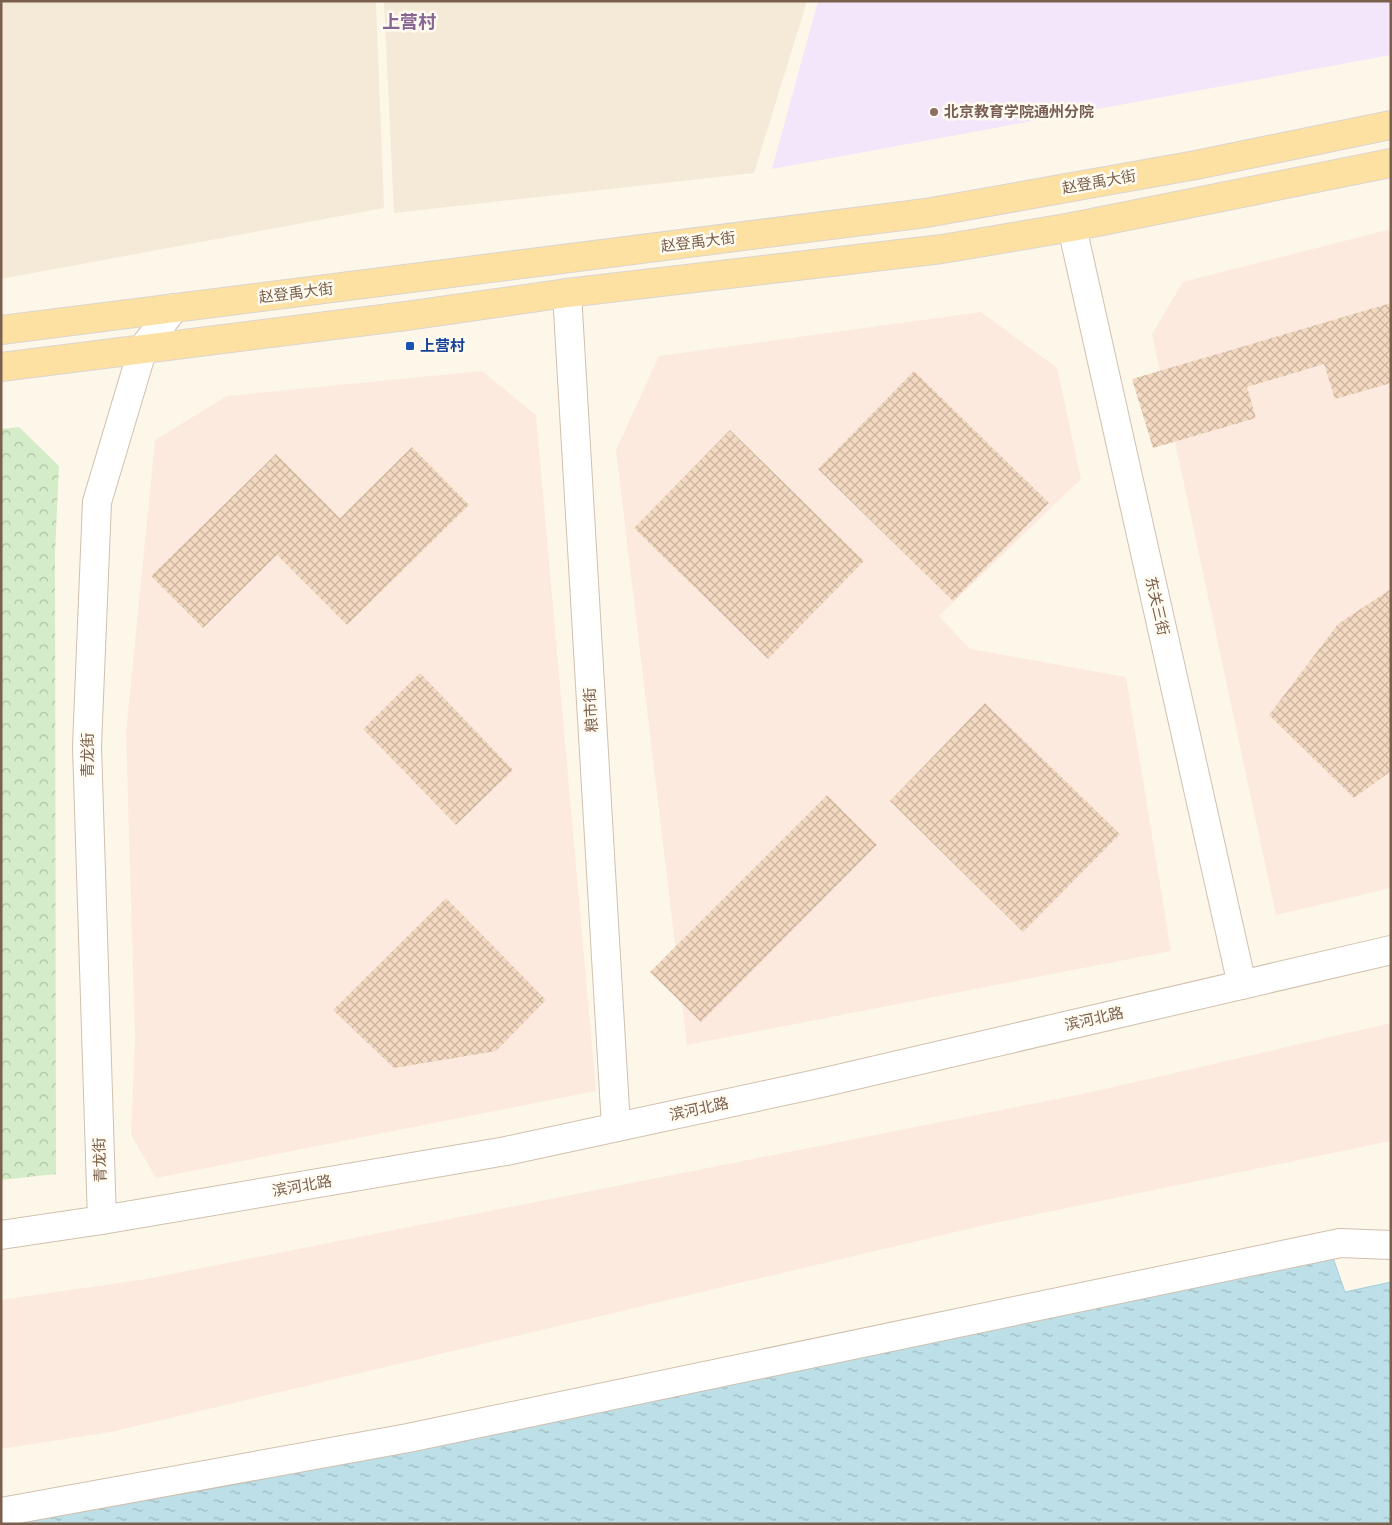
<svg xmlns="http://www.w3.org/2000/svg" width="1392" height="1525" viewBox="0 0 1392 1525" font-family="Rubik,'Noto Sans SC',sans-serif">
<defs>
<pattern id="park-crowns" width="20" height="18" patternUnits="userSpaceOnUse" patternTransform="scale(1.25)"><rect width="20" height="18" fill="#d4ecc7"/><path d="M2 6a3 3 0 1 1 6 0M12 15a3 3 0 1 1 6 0" fill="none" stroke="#b1c2a4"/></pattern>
<pattern id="water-ripples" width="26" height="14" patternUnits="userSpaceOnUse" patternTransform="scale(1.25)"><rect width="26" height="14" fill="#bddfe8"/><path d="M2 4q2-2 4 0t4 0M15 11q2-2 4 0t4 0" fill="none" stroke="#9fb8be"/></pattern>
<pattern id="building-cross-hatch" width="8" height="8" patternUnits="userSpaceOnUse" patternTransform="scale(1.25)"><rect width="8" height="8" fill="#f3d9c1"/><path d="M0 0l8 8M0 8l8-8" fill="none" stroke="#cab39f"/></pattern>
</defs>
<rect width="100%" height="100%" fill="#fdf7ea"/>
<!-- residential -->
<g fill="#f5ead8">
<path d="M1,1H376L384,208L1,279Z"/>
<path d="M384,1H807L754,173L394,213Z"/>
</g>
<!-- commercial -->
<g fill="#fdeade">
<path d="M1391,229V888L1276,915L1152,334L1183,282Z"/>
<path d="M981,312L1057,368L1081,479L939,616L970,649L1126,677L1171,951L687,1045L616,450L659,356Z"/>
<path d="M482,371L536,415L596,1091L156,1178L131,1135L135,1038L126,733L155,440L227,396Z"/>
<path d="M1391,1023V1141L985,1225L111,1432L1,1449V1300L146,1279L1087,1093Z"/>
</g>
<!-- education -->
<path fill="#f4e6fa" d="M818,1H1391V55L772,169Z"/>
<!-- park -->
<path fill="url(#park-crowns)" d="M19,427L59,466L55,553L56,1174L1,1180V429Z"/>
<!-- water -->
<path fill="url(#water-ripples)" stroke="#a3ceda" d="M1332,1255L1345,1292L1391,1282V1524H1L239,1484Z"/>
<!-- building -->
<g fill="url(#building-cross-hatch)">
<path d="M1391,303V383L1335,399L1324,364L1247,387L1256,418L1153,448L1132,379Z"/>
<path d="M914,371L1049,503L953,601L818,469Z"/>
<path d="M730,430L864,561L768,659L634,528Z"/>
<path d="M412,447L469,505L347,625L277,555L203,628L151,576L276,454L340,518Z"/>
<path d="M1391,589V771L1354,798L1269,715L1338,624Z"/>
<path d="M420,673L513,770L456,825L363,729Z"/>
<path d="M985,703L1120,834L1023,932L890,801Z"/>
<path d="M827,795L877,845L701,1022L650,972Z"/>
<path d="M446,898L546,1000L496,1051L394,1068L333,1010Z"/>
</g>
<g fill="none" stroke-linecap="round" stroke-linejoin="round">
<!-- minor casing -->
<g stroke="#d1c0ae" stroke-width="30">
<g id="minor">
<path d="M1072,227L1242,985"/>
<path d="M567,293L616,1127"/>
<path d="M102,1220L87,746L97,502L143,348L174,308"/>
<path d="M1,1235L102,1220L506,1151L821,1083L1391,950"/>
<path d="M1,1512L408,1438L1340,1243L1391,1245"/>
</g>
</g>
<!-- major casing -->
<g stroke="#dcd5d0" stroke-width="30">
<g id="major">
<path d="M1,330L926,213L1196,165L1391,125"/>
<path d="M1,367L406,316L567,293L942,249L1072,227L1391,163"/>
</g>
</g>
<!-- minor -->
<use href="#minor" stroke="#fff" stroke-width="28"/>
<!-- major -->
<use href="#major" stroke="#fce1a2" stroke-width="28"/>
</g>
<!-- markers -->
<circle fill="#8d6e63" stroke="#fffbf1" stroke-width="2" cx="934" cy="112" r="5"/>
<rect fill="#1a4fb4" stroke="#fffbf1" stroke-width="2" x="405" y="341" width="10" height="10" rx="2.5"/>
<g text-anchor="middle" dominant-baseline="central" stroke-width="5" stroke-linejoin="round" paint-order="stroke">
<!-- education labels -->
<g font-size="15" font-weight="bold" fill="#785e54" stroke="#fffbf1" text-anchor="start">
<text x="944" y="112">北京教育学院通州分院</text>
</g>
<!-- street labels -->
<g font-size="15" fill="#7a5f4c" stroke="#fffbf1">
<text transform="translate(1099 182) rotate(-10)">赵登禹大街</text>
<text transform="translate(698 242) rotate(-7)">赵登禹大街</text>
<text transform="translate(296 293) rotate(-7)">赵登禹大街</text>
<text transform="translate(1157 606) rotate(77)">东关三街</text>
<text transform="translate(591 710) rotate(-93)">粮市街</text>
<text transform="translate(88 755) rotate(-90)">青龙街</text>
<text transform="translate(1094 1019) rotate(-13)">滨河北路</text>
<text transform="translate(699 1109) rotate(-12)">滨河北路</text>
<text transform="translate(100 1160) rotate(-92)">青龙街</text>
<text transform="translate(302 1186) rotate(-10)">滨河北路</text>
</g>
<!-- transit labels -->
<g font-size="15" font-weight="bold" fill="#164399" stroke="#fffbf1" text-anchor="start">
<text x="420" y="346">上营村</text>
</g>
<!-- quarter labels -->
<g font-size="18" font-weight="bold" fill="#886495" stroke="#fffbf1">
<text x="409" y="22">上营村</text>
</g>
</g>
<!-- border -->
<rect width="1392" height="1525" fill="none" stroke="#7a5f4c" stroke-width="5"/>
</svg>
